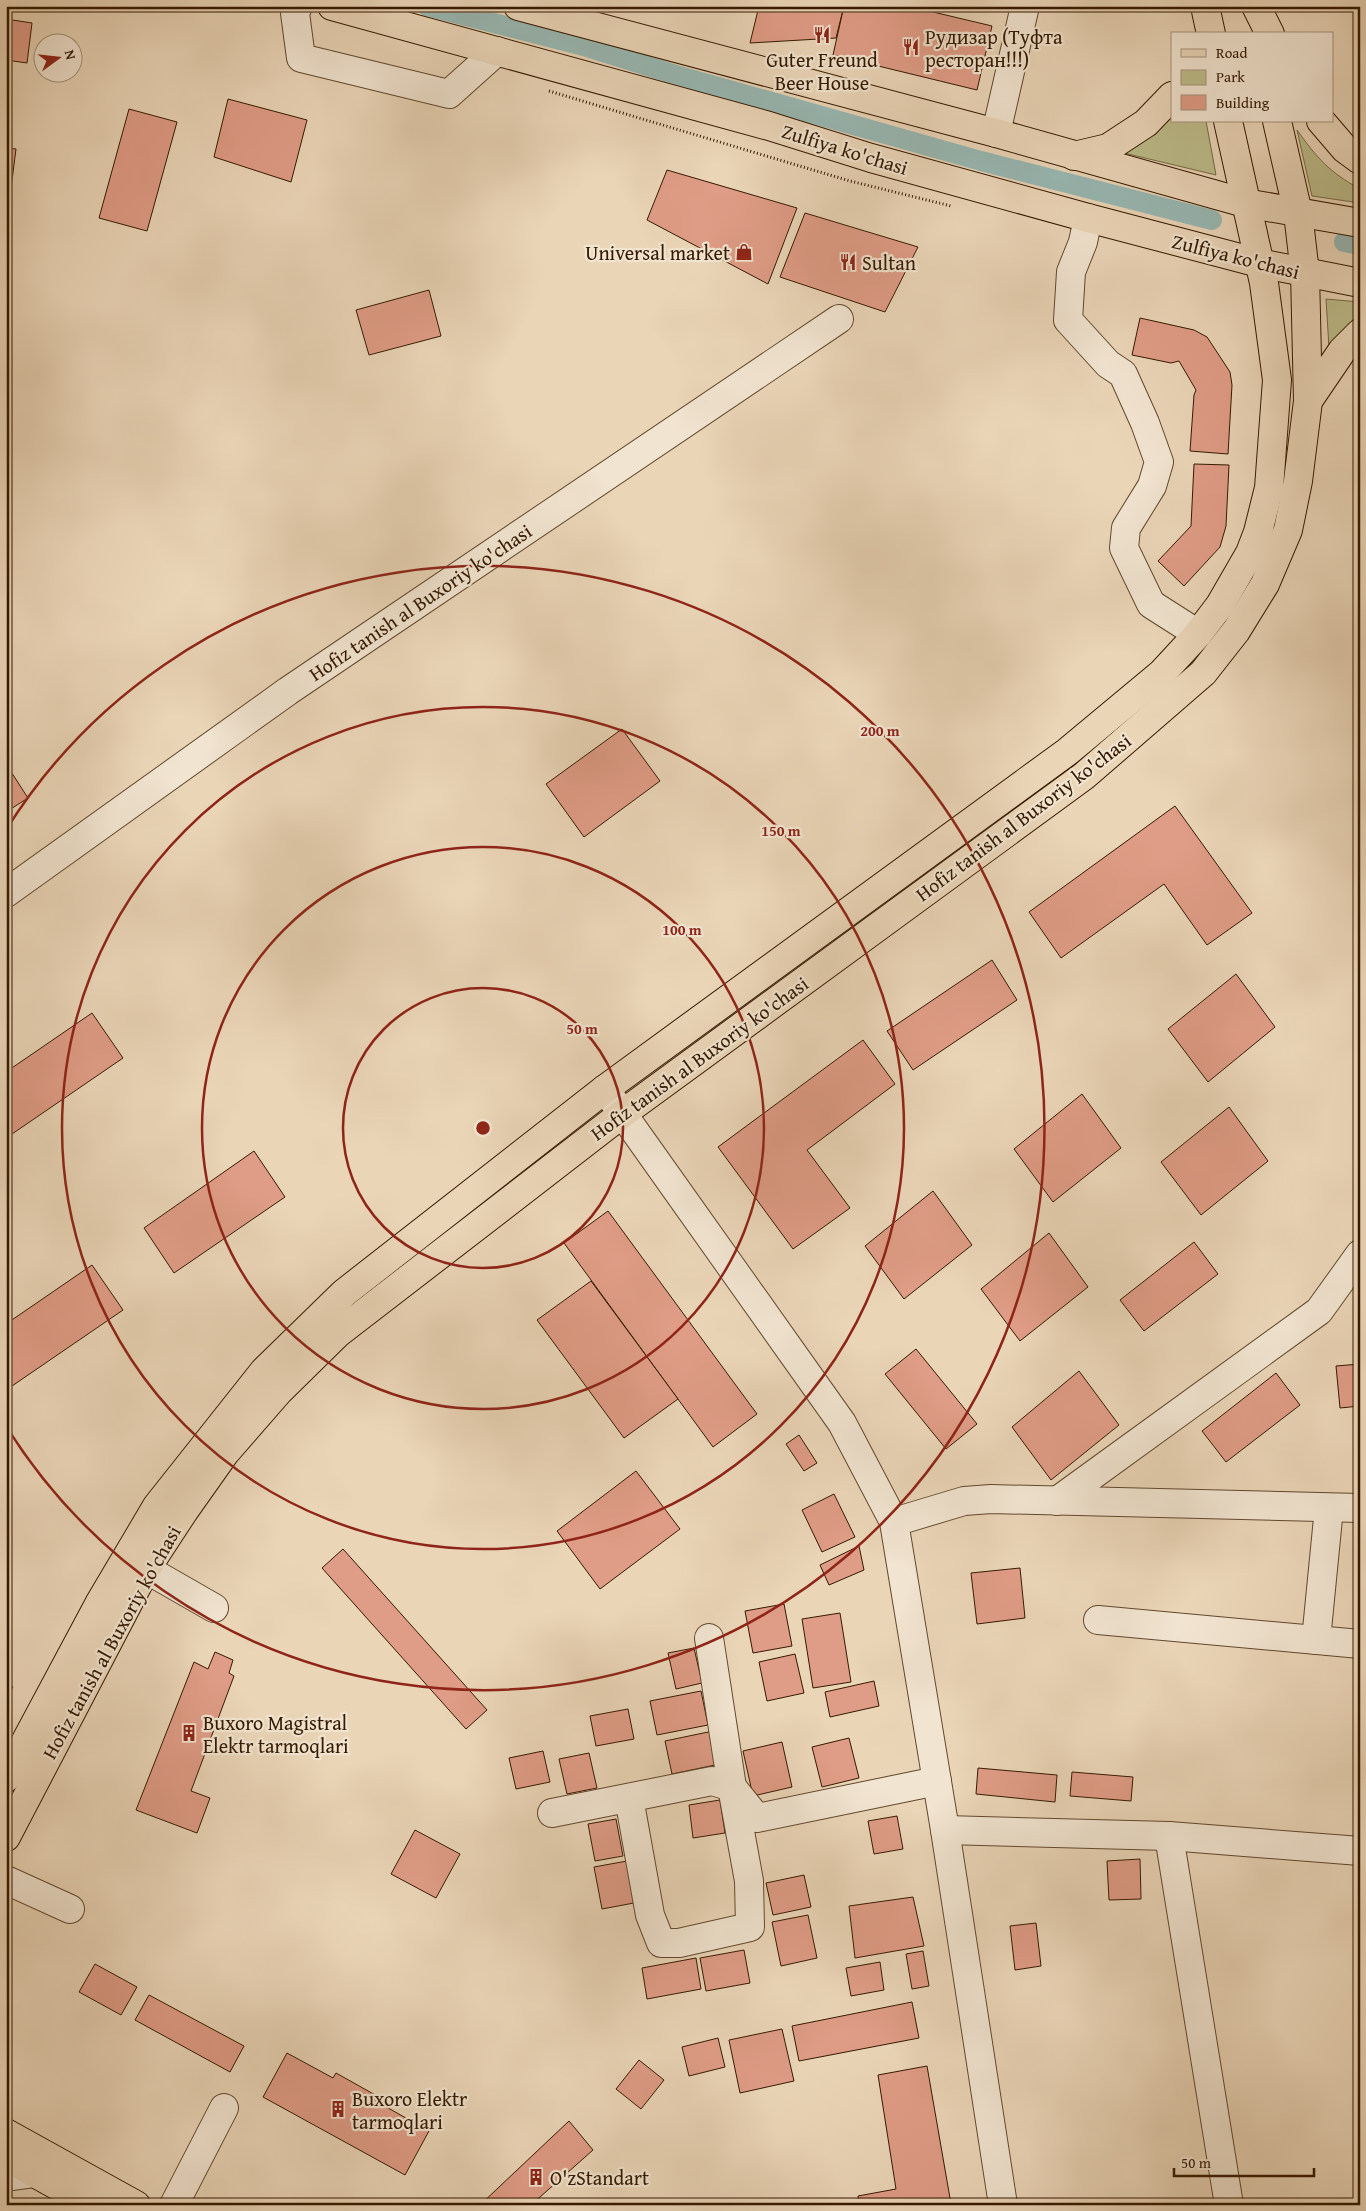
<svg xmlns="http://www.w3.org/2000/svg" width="1366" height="2211" viewBox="0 0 1366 2211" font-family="'Gentium Book Plus',serif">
<rect width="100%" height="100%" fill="#ead5b7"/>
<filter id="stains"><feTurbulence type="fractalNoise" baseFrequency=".004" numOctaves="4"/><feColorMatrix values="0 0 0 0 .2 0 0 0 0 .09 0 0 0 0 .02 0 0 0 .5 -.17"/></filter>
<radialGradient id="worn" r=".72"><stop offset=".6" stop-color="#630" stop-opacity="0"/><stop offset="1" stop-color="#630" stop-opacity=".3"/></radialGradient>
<!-- green -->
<g fill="#bcbc8a" stroke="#786a45">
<path d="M1172,110V121H1206L1216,175L1124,153Z"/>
<path d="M1297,130C1317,158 1329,172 1360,189V203L1312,196Z"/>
<path d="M1326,299L1360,302V317L1348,325L1329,348Z"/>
</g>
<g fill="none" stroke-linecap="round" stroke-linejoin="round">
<!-- canal -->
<g stroke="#98b8b3" stroke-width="20">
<path d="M427,6L584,46L676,75L981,161L1212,220"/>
<path d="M1344,242L1360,245"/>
</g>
</g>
<!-- building -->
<g fill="#df9c86" stroke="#351900">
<path d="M759,6H844L836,38L750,43Z"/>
<path d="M844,6H908L992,26L977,90L833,55Z"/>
<path d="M6,19L32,23L27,63L6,60Z"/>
<path d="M228,99L307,120L291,182L214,157Z"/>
<path d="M129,109L177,122L147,231L99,218Z"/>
<path d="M6,148L16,149L7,219H6Z"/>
<path d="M667,170L797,208L768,284L647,220Z"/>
<path d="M805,213L918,247L885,312L780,277Z"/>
<path d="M429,290L441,336L369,355L356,310Z"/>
<path d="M1140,318L1194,330L1207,337L1230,372L1232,385L1228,454L1190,451L1194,395L1196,390L1179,361L1171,363L1132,355Z"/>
<path d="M1194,464L1229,465L1226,526L1220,547L1184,586L1158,561L1191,526Z"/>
<path d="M622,729L660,781L584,837L546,784Z"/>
<path d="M6,764L28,798L6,812Z"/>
<path d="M1175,806L1252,913L1207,945L1164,884L1061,958L1029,912Z"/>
<path d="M992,960L1017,1000L913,1070L887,1031Z"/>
<path d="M1236,974L1275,1027L1208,1082L1168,1029Z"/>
<path d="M92,1013L123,1058L12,1134L6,1125V1072Z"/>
<path d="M863,1040L895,1084L807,1150L850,1208L793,1249L718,1147Z"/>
<path d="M1082,1094L1121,1148L1053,1202L1014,1149Z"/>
<path d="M1229,1107L1268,1161L1201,1215L1161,1162Z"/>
<path d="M254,1151L285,1197L174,1273L144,1228Z"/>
<path d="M933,1191L972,1245L904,1299L865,1246Z"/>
<path d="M608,1211L757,1414L713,1447L564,1243Z"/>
<path d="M1049,1233L1088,1287L1020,1341L981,1289Z"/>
<path d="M1194,1242L1218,1274L1144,1331L1120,1300Z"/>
<path d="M92,1265L123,1310L12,1386L6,1379V1324Z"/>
<path d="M591,1281L678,1399L624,1438L537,1320Z"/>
<path d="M916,1349L977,1424L946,1449L885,1374Z"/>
<path d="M1360,1364V1406L1340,1408L1336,1366Z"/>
<path d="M1079,1371L1119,1425L1051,1480L1012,1427Z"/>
<path d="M1276,1373L1300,1405L1226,1462L1202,1431Z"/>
<path d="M799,1435L817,1463L804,1471L786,1444Z"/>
<path d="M636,1471L680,1529L600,1589L557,1531Z"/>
<path d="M834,1494L855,1537L822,1552L802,1510Z"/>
<path d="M859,1546L864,1570L829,1585L820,1565Z"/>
<path d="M343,1549L487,1710L466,1729L322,1568Z"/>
<path d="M1020,1568L1025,1618L977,1624L971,1573Z"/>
<path d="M784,1604L792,1646L753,1653L745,1611Z"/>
<path d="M840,1613L851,1682L813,1688L802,1619Z"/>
<path d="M694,1648L702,1683L676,1689L668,1653Z"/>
<path d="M215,1652L233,1660L229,1673L234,1676L191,1791L210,1798L197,1833L136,1810L194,1662L208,1669Z"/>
<path d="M795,1654L804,1693L767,1701L759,1662Z"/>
<path d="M874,1681L879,1706L830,1717L825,1692Z"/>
<path d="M6,1683L13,1687L6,1698Z"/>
<path d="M701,1691L708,1725L657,1735L650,1701Z"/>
<path d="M628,1709L634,1739L596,1746L590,1716Z"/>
<path d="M713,1731L720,1764L672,1774L665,1741Z"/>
<path d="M849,1738L859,1778L822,1787L812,1747Z"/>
<path d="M782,1742L792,1787L753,1796L743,1751Z"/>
<path d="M543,1751L550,1782L516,1789L509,1758Z"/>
<path d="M589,1753L597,1788L567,1794L559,1759Z"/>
<path d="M978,1768L1057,1775L1055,1802L976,1794Z"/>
<path d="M1072,1772L1133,1777L1131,1801L1070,1796Z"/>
<path d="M720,1800L725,1833L693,1838L689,1805Z"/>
<path d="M897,1816L903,1849L874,1854L868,1821Z"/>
<path d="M616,1819L623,1856L595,1861L588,1824Z"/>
<path d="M415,1830L460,1854L436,1898L391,1874Z"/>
<path d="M1140,1859L1141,1899L1109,1900L1107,1861Z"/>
<path d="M627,1861L634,1903L602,1909L594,1867Z"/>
<path d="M804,1875L811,1907L773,1915L766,1883Z"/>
<path d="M913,1897L924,1946L855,1958L849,1906Z"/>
<path d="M808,1915L817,1958L781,1966L772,1922Z"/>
<path d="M1036,1923L1041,1966L1015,1970L1010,1926Z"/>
<path d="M744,1950L750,1983L706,1991L700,1958Z"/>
<path d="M923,1951L929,1986L912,1989L906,1954Z"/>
<path d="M696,1958L701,1989L647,1999L642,1968Z"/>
<path d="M880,1962L884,1990L851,1996L846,1968Z"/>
<path d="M95,1964L137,1987L121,2015L79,1992Z"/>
<path d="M149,1995L244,2046L230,2072L135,2020Z"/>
<path d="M912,2002L919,2038L799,2061L792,2026Z"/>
<path d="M782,2029L794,2081L740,2093L729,2040Z"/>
<path d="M718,2038L725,2067L689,2076L682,2047Z"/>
<path d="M287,2053L333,2078L336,2073L361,2087L377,2096L374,2100L429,2131L405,2175L263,2097Z"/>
<path d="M639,2060L664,2080L641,2109L616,2089Z"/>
<path d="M927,2066L951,2204L859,2205L858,2196L896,2189L878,2075Z"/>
<path d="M569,2121L593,2150L531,2205H480Z"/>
</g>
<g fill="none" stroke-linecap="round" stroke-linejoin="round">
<!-- minor casing -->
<g stroke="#62482e" stroke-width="30">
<g id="minor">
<path d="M298,6L295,13L301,58L449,94L497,51"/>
<path d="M996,133L1025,6"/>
<path d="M1088,218L1083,242L1071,272L1068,320L1108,364L1123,374L1145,423L1159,462L1152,486L1126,528L1124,548L1151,604L1198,634"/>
<path d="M6,893L288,691L839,319"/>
<path d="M605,1089L842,1423L894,1522L945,1830L1003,2205"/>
<path d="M1057,1501L1319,1311L1360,1254"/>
<path d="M894,1522L964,1501L991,1499L1360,1508"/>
<path d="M146,1569L214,1608"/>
<path d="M1098,1620L1360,1644"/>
<path d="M1316,1640L1329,1508"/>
<path d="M629,1798L650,1915L661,1943H679L750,1927L749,1881L732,1787L709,1638"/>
<path d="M552,1813L712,1781L732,1787L757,1818L937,1781"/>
<path d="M945,1830L1169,1836L1360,1851"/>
<path d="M1169,1836L1229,2205"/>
<path d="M6,1880L70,1909"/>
<path d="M6,2177L35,2173"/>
<path d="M174,2205L224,2108"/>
</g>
</g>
<!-- major casing -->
<g stroke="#351900" stroke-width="30">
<g id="major">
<path d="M332,6L769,126L871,158L1088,218L1259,263L1360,283"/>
<path d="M518,6L996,133L1245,203L1360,223"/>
<path d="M1205,6L1211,34"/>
<path d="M1256,6L1270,34"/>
<path d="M1321,121L1345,149L1360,160"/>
<path d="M1074,156L1108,148L1146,123L1172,96"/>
<path d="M1308,401L1342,351L1360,333"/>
<path d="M6,1778L99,1604L157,1506L264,1371L344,1293L605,1089L1067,752L1162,673L1198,634L1220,605L1250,553L1258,532L1269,488L1277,380L1264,283L1228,121"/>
<path d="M6,1837L146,1569L184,1511L225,1453L279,1391L337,1334L622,1114L1084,776L1203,673L1236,631L1265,584L1288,530L1298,481L1308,401L1305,273L1298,213L1277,121"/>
<path d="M6,2133L136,2205"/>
<path d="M6,2157L92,2205"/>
</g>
</g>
<!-- path -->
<path stroke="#351900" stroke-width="3" stroke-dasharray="1 2.5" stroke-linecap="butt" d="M549,91L850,181L951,206"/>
<!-- minor -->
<use href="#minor" stroke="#f1e4d0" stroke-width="28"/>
<!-- major -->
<use href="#major" stroke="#ead5b7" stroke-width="28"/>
</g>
<!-- distance rings -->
<g fill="none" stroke="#8f2418" stroke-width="2.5">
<circle cx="483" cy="1128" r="140"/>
<circle cx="483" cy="1128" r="281"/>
<circle cx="483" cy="1128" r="421"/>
<path d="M6 830A562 562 0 1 1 6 1426"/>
</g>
<!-- icons -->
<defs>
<g id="restaurant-bare" transform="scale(1.35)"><path d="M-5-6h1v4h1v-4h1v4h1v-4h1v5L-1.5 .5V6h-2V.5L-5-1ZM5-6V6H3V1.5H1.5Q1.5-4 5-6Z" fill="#8f2418" stroke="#f1e4d0" stroke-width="2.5" paint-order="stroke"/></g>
<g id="shop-bare" transform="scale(1.35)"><path d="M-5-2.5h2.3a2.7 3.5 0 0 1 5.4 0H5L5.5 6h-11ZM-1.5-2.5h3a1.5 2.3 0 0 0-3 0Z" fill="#8f2418" stroke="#f1e4d0" stroke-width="2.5" paint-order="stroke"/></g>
<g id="building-bare" transform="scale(1.35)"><path d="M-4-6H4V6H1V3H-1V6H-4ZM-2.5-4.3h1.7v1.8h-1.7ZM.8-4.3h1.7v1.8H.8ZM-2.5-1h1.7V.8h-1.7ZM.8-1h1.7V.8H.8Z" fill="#8f2418" stroke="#f1e4d0" stroke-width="2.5" paint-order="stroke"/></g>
</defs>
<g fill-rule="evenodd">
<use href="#restaurant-bare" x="822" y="35"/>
<use href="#restaurant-bare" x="911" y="47"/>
<use href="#shop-bare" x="744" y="252"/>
<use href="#restaurant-bare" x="848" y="262"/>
<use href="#building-bare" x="189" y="1733"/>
<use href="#building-bare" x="338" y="2109"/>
<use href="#building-bare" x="536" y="2177"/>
</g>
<g text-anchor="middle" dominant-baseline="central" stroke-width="4.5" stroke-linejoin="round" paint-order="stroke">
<!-- poi labels -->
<g font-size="20" fill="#351900" stroke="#f1e4d0" text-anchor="start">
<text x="925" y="36">Рудизар (Туфта<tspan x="925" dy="23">ресторан!!!)</tspan></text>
<text x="822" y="59" text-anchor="middle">Guter Freund<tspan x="822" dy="23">Beer House</tspan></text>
<text x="730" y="252" text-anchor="end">Universal market</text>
<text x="862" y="262">Sultan</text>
<text x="203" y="1722">Buxoro Magistral<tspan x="203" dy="23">Elektr tarmoqlari</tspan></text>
<text x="352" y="2098">Buxoro Elektr<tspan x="352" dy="23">tarmoqlari</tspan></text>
<text x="550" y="2177">O'zStandart</text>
</g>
<!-- street labels -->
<g font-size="20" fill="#351900" stroke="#f1e4d0">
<text transform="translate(845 149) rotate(17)">Zulfiya ko'chasi</text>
<text transform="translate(1236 256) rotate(14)">Zulfiya ko'chasi</text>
<text transform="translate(420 602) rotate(-34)">Hofiz tanish al Buxoriy ko'chasi</text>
<text transform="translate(1023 817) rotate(-37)">Hofiz tanish al Buxoriy ko'chasi</text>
<text transform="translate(699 1058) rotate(-36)">Hofiz tanish al Buxoriy ko'chasi</text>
<text transform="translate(111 1642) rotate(-61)">Hofiz tanish al Buxoriy ko'chasi</text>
</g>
</g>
<circle cx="483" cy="1128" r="8" fill="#8f2418" stroke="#f1e4d0" stroke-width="2.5"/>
<g font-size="15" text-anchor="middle" font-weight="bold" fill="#8f2418" stroke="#f1e4d0" stroke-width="4.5" stroke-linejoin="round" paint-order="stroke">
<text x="880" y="736">200 m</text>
<text x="781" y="836">150 m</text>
<text x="682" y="935">100 m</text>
<text x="582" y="1034">50 m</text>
</g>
<!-- margin -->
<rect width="1366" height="2211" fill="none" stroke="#ead5b7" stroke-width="25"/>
<rect x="8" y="8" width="1351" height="2196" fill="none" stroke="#351900" stroke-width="2.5"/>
<rect x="12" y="12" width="1341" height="2186" fill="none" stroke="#351900"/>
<!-- legend -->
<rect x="1171" y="32" width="162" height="90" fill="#f1e4d0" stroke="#a6937d"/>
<rect x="1181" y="49" width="25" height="8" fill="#ead5b7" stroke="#a6937d"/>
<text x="1216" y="58" font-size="15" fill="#351900">Road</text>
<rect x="1181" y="70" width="25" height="15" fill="#bcbc8a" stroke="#a6937d"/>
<text x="1216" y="82" font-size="15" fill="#351900">Park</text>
<rect x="1181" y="95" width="25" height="15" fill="#df9c86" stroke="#a6937d"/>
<text x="1216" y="108" font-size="15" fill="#351900">Building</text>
<!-- north arrow -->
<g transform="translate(58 58) rotate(75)"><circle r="24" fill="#f1e4d0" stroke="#a6937d"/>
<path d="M0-4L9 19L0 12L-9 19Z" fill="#8f2418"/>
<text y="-8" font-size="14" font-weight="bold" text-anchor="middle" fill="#351900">N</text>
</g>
<!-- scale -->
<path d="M1174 2168v8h140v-8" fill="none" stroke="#351900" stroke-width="2.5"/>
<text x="1181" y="2168" font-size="15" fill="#351900" stroke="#f1e4d0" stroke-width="4" paint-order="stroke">50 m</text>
<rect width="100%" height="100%" filter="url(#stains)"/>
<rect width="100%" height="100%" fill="url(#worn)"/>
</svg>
